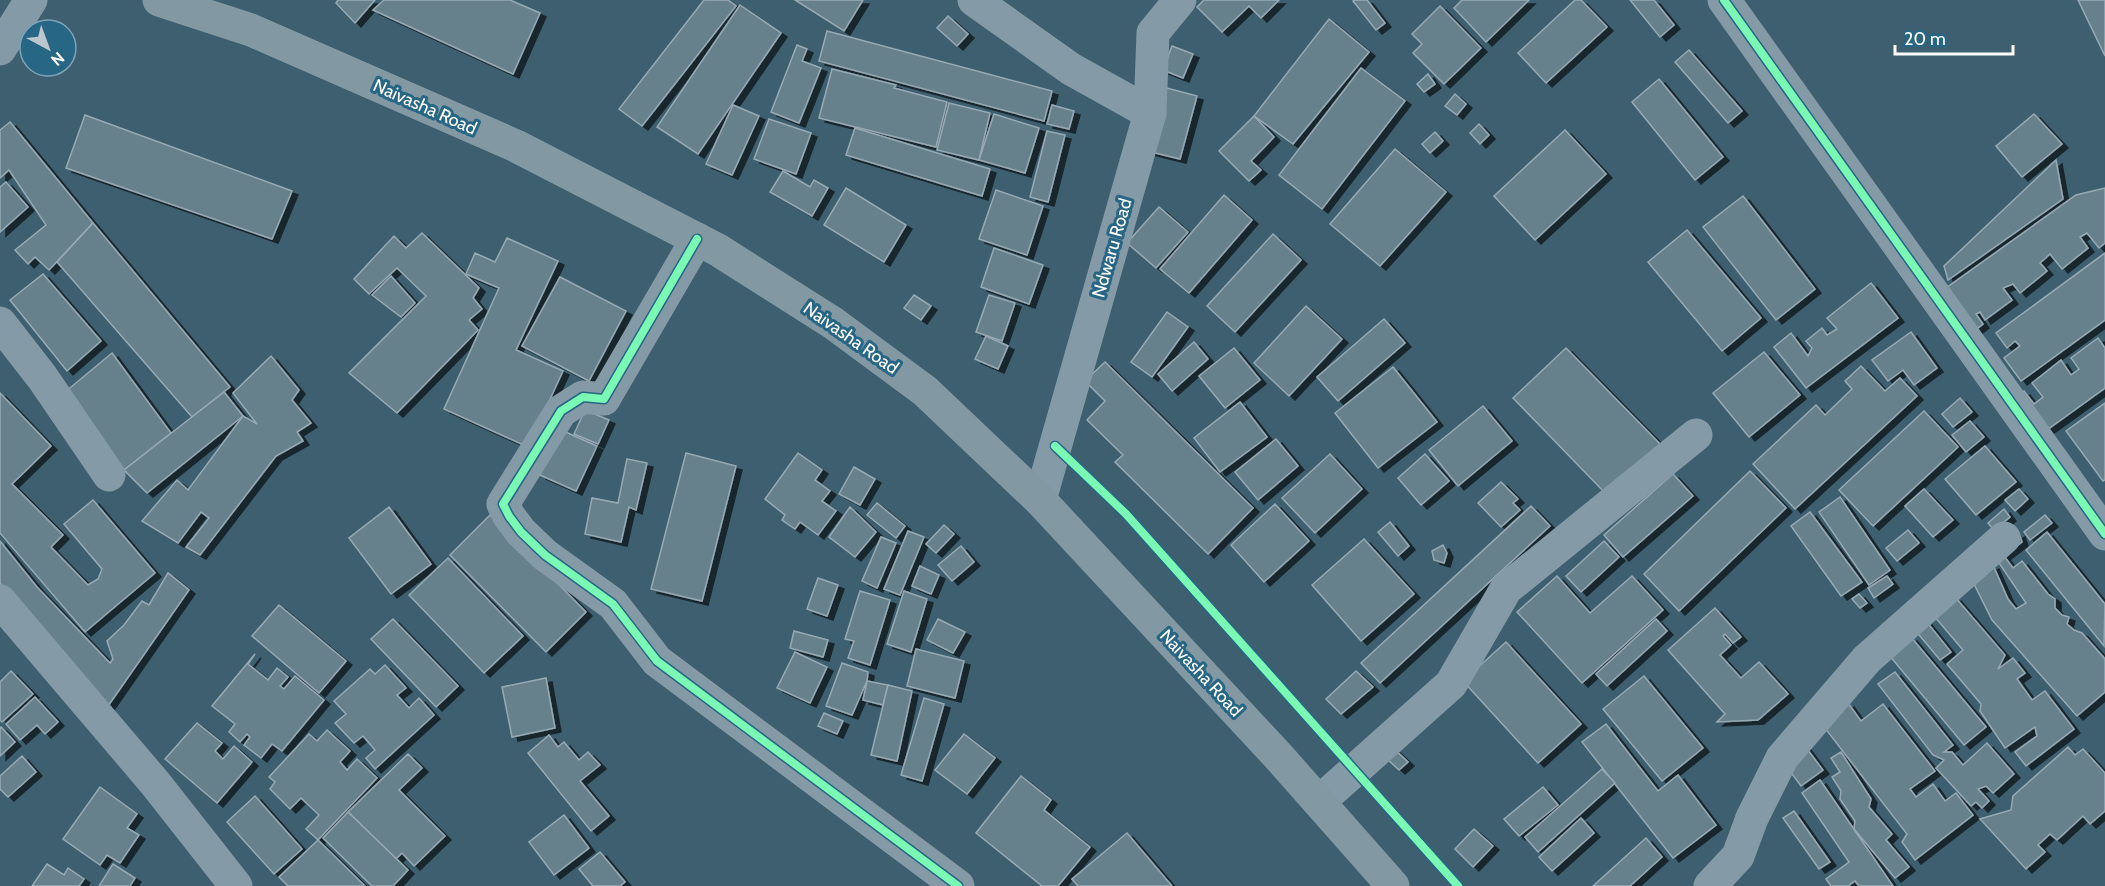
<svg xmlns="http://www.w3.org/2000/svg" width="2105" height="886" viewBox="0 0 2105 886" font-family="Cabin,sans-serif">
<defs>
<filter id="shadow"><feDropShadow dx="6" dy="4" stdDeviation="0" flood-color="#0009"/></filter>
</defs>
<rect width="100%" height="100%" fill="#3d5f70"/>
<!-- building -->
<g fill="#66808c" stroke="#97aab4" stroke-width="1.5" filter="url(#shadow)">
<path d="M338,0H375L355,23L336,3Z"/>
<path d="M384,0H510L540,13L513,74L373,10Z"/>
<path d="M704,0H728L736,6L642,126L619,109Z"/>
<path d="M795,0H863L844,31Z"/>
<path d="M1204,0H1279L1261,18L1249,6L1222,32L1197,7Z"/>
<path d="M1355,0H1367L1385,23L1376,30L1353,1Z"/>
<path d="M1462,0H1529L1486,42L1454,8Z"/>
<path d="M1575,0H1581L1607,27L1546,83L1518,53Z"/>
<path d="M1630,0H1654L1674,25L1660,37Z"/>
<path d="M2078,0H2105V56Z"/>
<path d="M740,5L781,33L698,154L657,127Z"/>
<path d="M1440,6L1481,48L1444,84L1413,53L1422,44L1412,34Z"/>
<path d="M948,16L968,34L957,46L937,28Z"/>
<path d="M1329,19L1369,52L1293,144L1254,116Z"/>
<path d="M827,31L1052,91L1044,121L819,61Z"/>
<path d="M797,45L807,49L802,61L821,68L799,123L771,112Z"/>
<path d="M1172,46L1193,54L1183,78L1163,70Z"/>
<path d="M1689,50L1742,111L1728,123L1675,62Z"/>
<path d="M1361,68L1405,101L1322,209L1279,175Z"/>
<path d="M832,69L896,85L894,88L947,102L936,147L819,118Z"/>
<path d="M1428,74L1435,84L1424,92L1417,84Z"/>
<path d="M1659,79L1723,157L1695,180L1632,102Z"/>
<path d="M1163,87L1197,96L1180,159L1147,151Z"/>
<path d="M1455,94L1466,104L1457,115L1445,106Z"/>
<path d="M949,103L990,113L979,160L937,150Z"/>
<path d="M733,105L759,116L732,175L706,164Z"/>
<path d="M1052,105L1074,111L1069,129L1047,124Z"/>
<path d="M994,114L1039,128L1025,173L979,160Z"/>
<path d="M2034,114L2062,144L2022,177L1996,146Z"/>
<path d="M85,115L292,191L272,239L66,168Z"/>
<path d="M1254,116L1274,137L1251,161L1261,170L1249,181L1219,151Z"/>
<path d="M769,119L811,133L796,174L754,159Z"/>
<path d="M10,122L93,223L49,270L35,257L28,264L15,250L46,225L9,170L0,178V130Z"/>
<path d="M1479,124L1489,135L1480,144L1470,133Z"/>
<path d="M855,128L990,169L982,196L846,155Z"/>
<path d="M1565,130L1606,174L1535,240L1494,196Z"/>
<path d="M1047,131L1065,135L1048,202L1030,197Z"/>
<path d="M1435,132L1443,141L1430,153L1422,144Z"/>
<path d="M1395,149L1446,192L1380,266L1330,224Z"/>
<path d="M2056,160L2063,199L1948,280L1944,266Z"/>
<path d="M783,171L810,187L814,180L828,188L812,216L770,192Z"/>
<path d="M6,182L28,207L0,232V187Z"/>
<path d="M846,188L906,225L884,262L824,225Z"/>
<path d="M2105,188V243L2099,248L2087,233L2080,237L2088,248L2062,269L2050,254L2040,263L2047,271L2020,293L2013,284L2003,288L2012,300L1985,320L1980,312L1976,314L1983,324L1965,338L1935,296L2076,195Z"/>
<path d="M996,190L1043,206L1027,255L979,239Z"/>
<path d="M1224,195L1252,220L1189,293L1160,269Z"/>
<path d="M1743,196L1815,289L1776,320L1703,227Z"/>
<path d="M1159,207L1188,232L1156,268L1127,243Z"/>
<path d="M93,223L230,387L192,417L57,262Z"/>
<path d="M1687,230L1761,318L1722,351L1648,262Z"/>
<path d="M422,233L479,288L473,298L482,309L469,320L478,330L397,413L349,373L426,296L397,268L369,294L354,279L394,236L406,248Z"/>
<path d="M1273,234L1301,260L1235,332L1207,306Z"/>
<path d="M507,238L558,261L516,350L563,371L528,447L444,409L499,288L466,274L475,253L495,262Z"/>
<path d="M994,248L1043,265L1029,304L981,287Z"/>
<path d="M2105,253V320L2021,381L2004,358L2020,346L2015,341L2007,348L1996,333Z"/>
<path d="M43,274L101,341L67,371L10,300Z"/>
<path d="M391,276L415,303L401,317L372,295Z"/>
<path d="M560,277L626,311L589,381L522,346Z"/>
<path d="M1871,283L1898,318L1806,388L1774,347L1791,333L1808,356L1812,348L1806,341L1822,328L1827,335L1837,329L1827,318Z"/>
<path d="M914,295L931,306L921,320L904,308Z"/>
<path d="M989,295L1015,303L1002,341L976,332Z"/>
<path d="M1306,306L1342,339L1289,396L1254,363Z"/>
<path d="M1167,312L1188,327L1152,377L1131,362Z"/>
<path d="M1384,319L1405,343L1338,401L1317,377Z"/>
<path d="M1911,332L1937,368L1914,385L1903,370L1888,381L1872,360Z"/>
<path d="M986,336L1008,346L998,369L975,359Z"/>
<path d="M2098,338L2105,348V388L2040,435L2013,399L2024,391L2034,404L2043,397L2032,383L2061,360L2071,375L2079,369L2071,358Z"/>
<path d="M1194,342L1208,359L1172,391L1158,374Z"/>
<path d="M1234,348L1260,380L1225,408L1199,376Z"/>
<path d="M1566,348L1661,445L1608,496L1513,398Z"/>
<path d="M1764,352L1800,395L1749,437L1713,393Z"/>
<path d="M112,353L171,433L124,470L65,392Z"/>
<path d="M271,356L299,390L292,400L311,423L297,432L303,441L276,456L200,555L186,547L209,518L201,512L178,543L142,521L177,480L188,490L243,416L257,424L233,393Z"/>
<path d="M1105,362L1253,508L1208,554L1115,462L1123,455L1087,420L1105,401L1085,381Z"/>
<path d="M1861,366L1885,391L1900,378L1917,396L1795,509L1753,464L1816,405L1825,415L1852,389L1845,381Z"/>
<path d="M1393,367L1437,422L1378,468L1335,413Z"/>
<path d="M224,392L243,416L147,493L124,470Z"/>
<path d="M0,393L51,446L12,484L63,535L51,547L88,585L98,579L102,569L64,524L93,500L155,573L85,632L0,533Z"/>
<path d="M1960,398L1972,412L1953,427L1942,414Z"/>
<path d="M1240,402L1267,437L1220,472L1194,438Z"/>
<path d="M2105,403V480L2103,481L2066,431Z"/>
<path d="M1483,406L1512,441L1458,486L1429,450Z"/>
<path d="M585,410L609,420L598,444L574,434Z"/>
<path d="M1924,411L1958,447L1873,526L1839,490Z"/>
<path d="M1970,421L1984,437L1966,452L1952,435Z"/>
<path d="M561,430L597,446L576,491L540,475Z"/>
<path d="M1276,439L1298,466L1258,500L1235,472Z"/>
<path d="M1985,446L2016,482L1976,515L1945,479Z"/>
<path d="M686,453L736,466L702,601L651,589Z"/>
<path d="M798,453L822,470L815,480L830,491L822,501L836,511L818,535L800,522L795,529L782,520L785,515L765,499Z"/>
<path d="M1330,454L1362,489L1315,533L1282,498Z"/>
<path d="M1425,454L1449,481L1421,505L1398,478Z"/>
<path d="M627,459L647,463L636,510L629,507L621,542L585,534L592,498L618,503Z"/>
<path d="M854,467L875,479L860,505L839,494Z"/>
<path d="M1750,471L1786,508L1679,611L1644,574Z"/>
<path d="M1673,474L1693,496L1623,557L1604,535Z"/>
<path d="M1501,482L1518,499L1513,503L1520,510L1501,527L1478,503Z"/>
<path d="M1924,489L1953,520L1933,537L1905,506Z"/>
<path d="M2019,489L2028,499L2015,511L2005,500Z"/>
<path d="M1840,497L1890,570L1869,585L1819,512Z"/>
<path d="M877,503L905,526L896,538L867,515Z"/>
<path d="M1275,504L1309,541L1264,582L1231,545Z"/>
<path d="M1531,506L1550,526L1380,683L1361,663Z"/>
<path d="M389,507L431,564L391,594L349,538Z"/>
<path d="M850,507L876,532L855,557L829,537Z"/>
<path d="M2004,509L2010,517L1994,530L1988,523Z"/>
<path d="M1810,512L1862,582L1841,596L1791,526Z"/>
<path d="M490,515L586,612L546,652L450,555Z"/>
<path d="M2045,515L2052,523L2030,540L2024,532Z"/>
<path d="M1390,522L1409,546L1398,556L1378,532Z"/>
<path d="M944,525L954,534L936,553L926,544Z"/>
<path d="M1908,530L1919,543L1897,561L1886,548Z"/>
<path d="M908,531L924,537L900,595L884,589Z"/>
<path d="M2047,532L2105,604L2104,646L2026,550Z"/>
<path d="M2019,533L2022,542L2004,556L2013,568L2022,561L2048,594L2055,599V608L2062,615L2069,617L2067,624L2074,630L2082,633L2105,659V692L2077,716L1992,620L1970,576L1993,565L2008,599L2016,609L2026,603L1991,551Z"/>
<path d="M881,537L896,543L877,588L862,581Z"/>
<path d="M1364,539L1414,594L1361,641L1312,585Z"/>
<path d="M0,541L37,587L110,663L113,659L107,641L124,625L142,601L149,605L168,573L189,590L106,709L0,583Z"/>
<path d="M1604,541L1619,557L1581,592L1566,576Z"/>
<path d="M1443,545L1447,553L1444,563L1434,560L1432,551Z"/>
<path d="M961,546L974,562L952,581L938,565Z"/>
<path d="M448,558L523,636L484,673L409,595Z"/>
<path d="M920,566L939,575L931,594L912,586Z"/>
<path d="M1557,576L1590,613L1632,576L1663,610L1582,683L1517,612Z"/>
<path d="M1887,576L1893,584L1874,598L1868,588Z"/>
<path d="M818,578L838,585L827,616L807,609Z"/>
<path d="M860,591L890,600L870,665L848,658L854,641L845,639Z"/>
<path d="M904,591L927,599L911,652L887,644Z"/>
<path d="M1859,594L1867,603L1860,608L1852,599Z"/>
<path d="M1955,597L2005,655L1998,669L2013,658L2025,673L2017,679L2032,700L2045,691L2074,729L2026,766L2015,752L2037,736L2035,727L2005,748L1980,711L1981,704L1947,664L1963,650L1934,616Z"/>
<path d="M279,605L346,661L319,693L252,636Z"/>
<path d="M1715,608L1741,637L1733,643L1725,634L1723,636L1731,645L1720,655L1741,678L1759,662L1788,694L1758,720L1717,722L1725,714L1668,650Z"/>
<path d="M393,619L458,686L436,707L371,639Z"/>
<path d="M938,619L965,632L953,653L927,640Z"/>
<path d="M1656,619L1667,631L1607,686L1596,674Z"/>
<path d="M1926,621L1951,652L1940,660L1915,630Z"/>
<path d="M794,631L828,640L823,657L790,648Z"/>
<path d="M1911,637L1986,727L1964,745L1889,655Z"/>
<path d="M1506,642L1581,724L1538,763L1463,681Z"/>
<path d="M916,649L964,661L955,698L907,686Z"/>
<path d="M795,652L827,667L810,703L777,688Z"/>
<path d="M255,654L248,664L268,680L277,668L288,677L280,686L284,689L295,676L324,700L282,751L272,744L261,758L244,745L250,737L247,734L240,742L229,732L235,724L212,706Z"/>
<path d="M842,663L868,672L867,681L852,715L826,706Z"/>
<path d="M385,665L406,688L397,695L409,708L419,698L434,715L375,769L366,758L375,750L363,736L354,743L335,723L346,714L334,701L370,669L375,674Z"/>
<path d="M11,671L33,694L2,722L0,720V682Z"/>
<path d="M1356,671L1373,687L1341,714L1326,699Z"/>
<path d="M1895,672L1953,745L1944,752H1952L1963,765L1987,743L2014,774L1993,793L1986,786L1978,789L1989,801L1982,808L1976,802L1971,806L1936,768L1944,760L1933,755L1878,684Z"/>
<path d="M1644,676L1703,748L1662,781L1603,709Z"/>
<path d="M546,678L555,728L512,737L502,687Z"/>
<path d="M867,681L888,685L883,705L863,700Z"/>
<path d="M888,685L912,691L897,761L871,755Z"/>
<path d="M35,697L58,722L45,734L37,725L20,740L6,724Z"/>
<path d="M924,698L944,704L922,781L901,775Z"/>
<path d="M1848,703L1861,721L1883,704L1935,771L1910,789L1916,797L1933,784L1945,801L1956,793L1973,815L1915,860L1902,842L1907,834L1821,723Z"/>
<path d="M824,713L843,721L837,734L818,726Z"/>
<path d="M197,723L222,743L215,751L223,759L234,746L252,762L217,803L165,759Z"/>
<path d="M1606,724L1658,791L1678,775L1716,825L1673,858L1582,742Z"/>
<path d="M1,727L15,742L0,756V729Z"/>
<path d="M327,730L350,751L340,762L347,770L357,759L377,778L318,840L306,829L319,815L301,798L290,809L270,789L275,782L269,777L309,734L317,741Z"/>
<path d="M964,734L995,758L967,794L935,770Z"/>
<path d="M549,735L558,747L564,742L579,760L588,752L600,765L580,781L609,816L591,831L528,753Z"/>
<path d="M1804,745L1823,770L1801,786L1787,767Z"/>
<path d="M1392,747L1408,762L1399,770L1384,756Z"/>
<path d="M2068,747L2075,755L2083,749L2105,773V811L2090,824L2083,816L2057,840L2050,834L2038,845L2045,852L2026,869L1980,819L2011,810L2013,796Z"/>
<path d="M1841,752L1871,799L1869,807L1892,834L1886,840L1909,867L1895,878L1854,829L1855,821L1840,799L1841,791L1832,777L1840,772L1831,758Z"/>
<path d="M408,754L422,768L399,790L445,836L414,866L402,853L396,859L348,812Z"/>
<path d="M22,756L36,772L8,797L0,789V776Z"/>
<path d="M1602,769L1615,783L1538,852L1525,837Z"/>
<path d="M1021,776L1051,800L1044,810L1090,847L1058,886H1042L976,833Z"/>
<path d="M1820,780L1893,886H1859L1855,881L1848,886H1831L1826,879L1849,862L1802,793Z"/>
<path d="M100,787L137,814L127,828L139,835L120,863L107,855L100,865L63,839Z"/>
<path d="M1543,787L1558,805L1519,836L1504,819Z"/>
<path d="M255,796L302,849L274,874L227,822Z"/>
<path d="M1794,811L1830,862L1819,869L1783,818Z"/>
<path d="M348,812L408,870L393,886H372L323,838Z"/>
<path d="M564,815L589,848L554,875L529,842Z"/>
<path d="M1581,818L1594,833L1552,871L1539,857Z"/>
<path d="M1474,829L1493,846L1473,867L1455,849Z"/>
<path d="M1127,833L1172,886H1078L1072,879Z"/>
<path d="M1646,838L1662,857L1630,886H1593Z"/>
<path d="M318,840L365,886H288L279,877Z"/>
<path d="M600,852L625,882L620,886H593L579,869Z"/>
<path d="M47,864L64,875L68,868L84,879L79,886H32Z"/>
<path d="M113,864L135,878L130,886H99Z"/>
</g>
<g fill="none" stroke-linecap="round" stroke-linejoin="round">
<!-- minor -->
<g stroke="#849aa6" stroke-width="33">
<path d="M974,0L1071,69L1150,113"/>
<path d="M1724,0L2105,534"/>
<path d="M0,49L31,0"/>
<path d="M697,239L604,399L583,397L561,411L503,504L509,516L521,532L545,555L613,604L657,661L958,886"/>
<path d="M0,323L42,377L109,475"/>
<path d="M1040,500L1150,113L1153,33L1180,0"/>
<path d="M0,601L155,783L236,886"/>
<path d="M1319,802L1451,684L1506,589L1696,435"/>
<path d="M1710,886L1738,856L1752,818L1782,758L1867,659L2004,538"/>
</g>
<!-- major -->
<path stroke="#8299a3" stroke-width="33" d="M159,0L251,30L516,146L718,250L833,323L925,391L1040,500L1279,757L1393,886"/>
<!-- cycleway casing -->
<g stroke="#286685" stroke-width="11">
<g id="cycleway">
<path d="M1724,0L2105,534"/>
<path d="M697,239L604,399L583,397L561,411L503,504L509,516L521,532L545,555L613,604L657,661L958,886"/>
<path d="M1055,446L1126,514L1458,886"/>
</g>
</g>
<!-- cycleway -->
<use href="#cycleway" stroke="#7af9b4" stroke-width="8"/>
</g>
<g text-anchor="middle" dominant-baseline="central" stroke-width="6" stroke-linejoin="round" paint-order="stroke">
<!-- street labels -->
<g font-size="18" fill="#fff" stroke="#286685">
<text transform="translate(425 107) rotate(24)">Naivasha Road</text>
<text transform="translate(1112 248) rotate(-74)">Ndwaru Road</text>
<text transform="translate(851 338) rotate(35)">Naivasha Road</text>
<text transform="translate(1201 673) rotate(47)">Naivasha Road</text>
</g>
</g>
<!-- north arrow -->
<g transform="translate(48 48) rotate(139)"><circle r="28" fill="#286685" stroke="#7ea3b6" stroke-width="1.5"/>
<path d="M0-4.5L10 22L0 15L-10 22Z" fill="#bbc7cd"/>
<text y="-9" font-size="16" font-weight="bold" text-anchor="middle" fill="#ffffff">N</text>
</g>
<!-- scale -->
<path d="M1895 45v9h118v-9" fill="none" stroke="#ffffff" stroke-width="3"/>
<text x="1904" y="45" font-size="18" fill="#ffffff" stroke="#286685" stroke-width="4.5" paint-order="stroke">20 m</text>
</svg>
